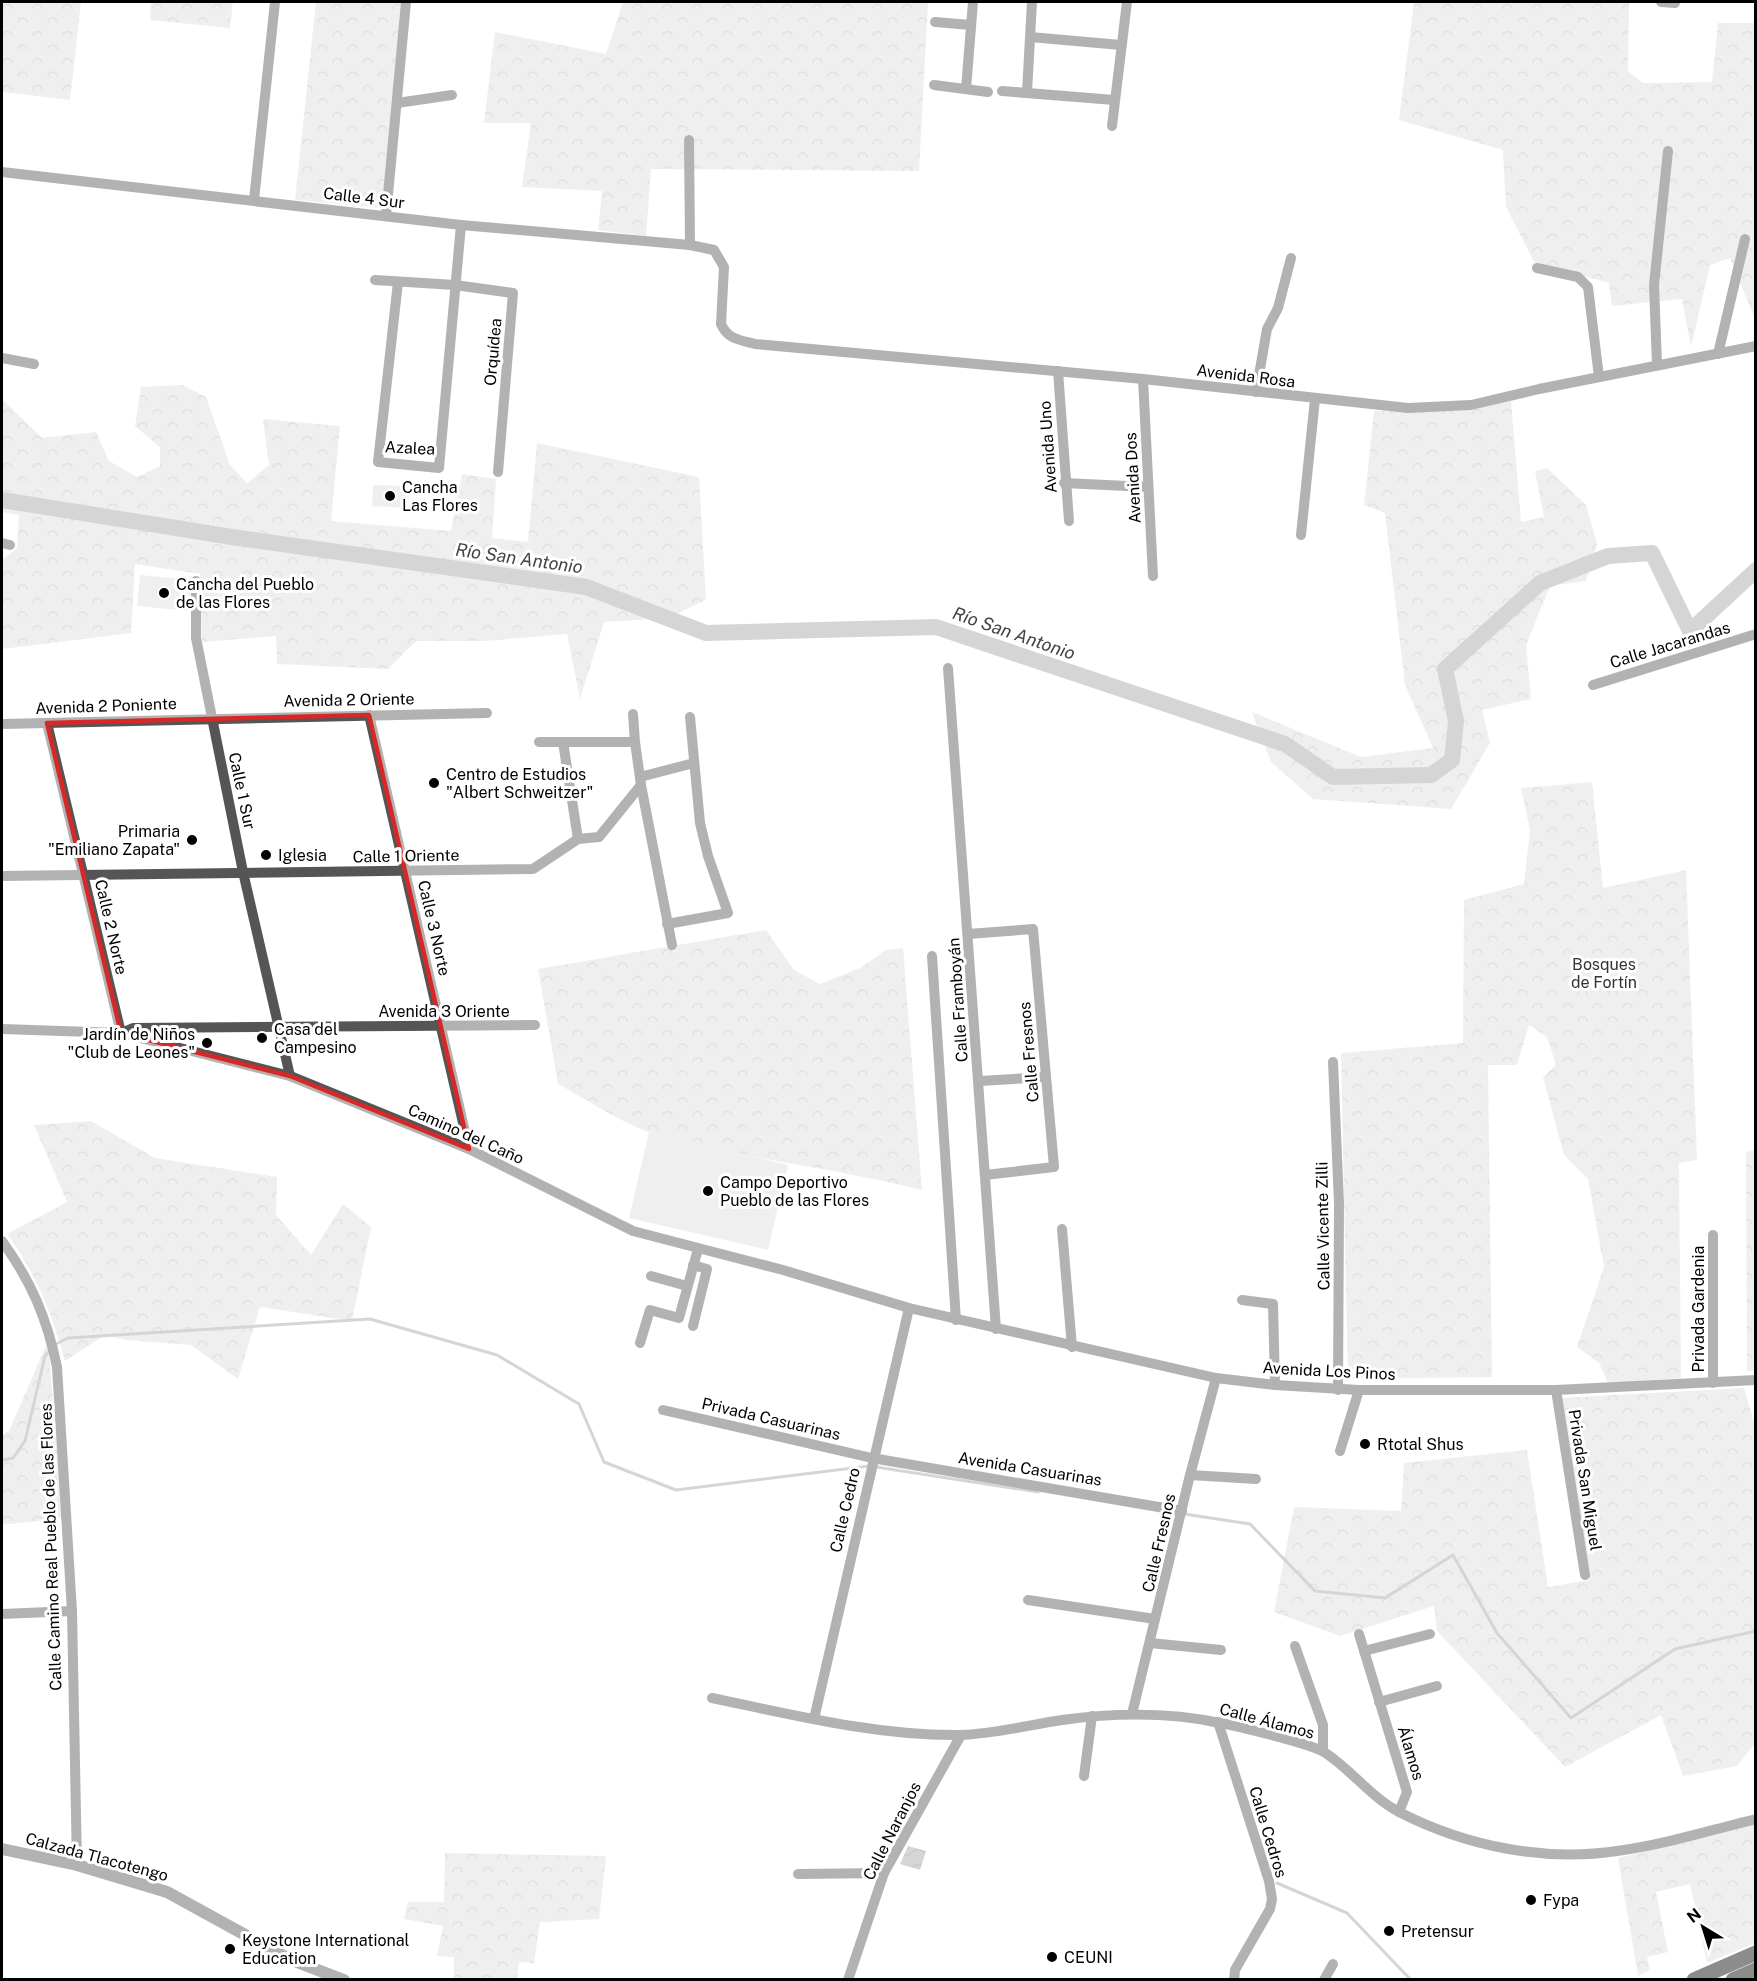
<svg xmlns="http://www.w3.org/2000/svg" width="1757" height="1981" viewBox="0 0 1757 1981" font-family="'Public Sans',sans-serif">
<defs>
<pattern id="forest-crowns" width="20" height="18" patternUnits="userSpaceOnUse" patternTransform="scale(1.5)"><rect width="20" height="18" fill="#dcdcdc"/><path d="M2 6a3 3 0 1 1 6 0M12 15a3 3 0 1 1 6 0" fill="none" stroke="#bbb"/></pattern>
<pattern id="water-waves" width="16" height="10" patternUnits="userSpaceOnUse" patternTransform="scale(1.5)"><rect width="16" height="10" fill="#a3a3a3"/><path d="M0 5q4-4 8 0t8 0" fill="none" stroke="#8b8b8b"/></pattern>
</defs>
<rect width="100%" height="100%" fill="#fff"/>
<!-- forest -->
<g fill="url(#forest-crowns)">
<path d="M2,2H81L70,100L2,92Z"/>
<path d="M151,2H233L230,28L150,20Z"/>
<path d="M316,2H401L382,208L295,200Z"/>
<path d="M623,2H928L919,171L651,169L646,236L598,230L602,191L522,187L531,123H484L495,32L606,54Z"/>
<path d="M1414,2H1629L1628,71L1643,83L1712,82L1718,23H1755V319L1730,258L1710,265L1691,347L1682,299L1612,306L1609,283L1534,262L1506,207L1503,150L1399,120Z"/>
<path d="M183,385L206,397L230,465L247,483L269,465L263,419L340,426L331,521L451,531L462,474L496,479L492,538L528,542L537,443L699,477L706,600L668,618L604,622L580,699L567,634L485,641H416L388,669L277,664L276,636L202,642L200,574L135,564L131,633L2,649V560L17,548L19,515L2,512V399L42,438L96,432L109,461L137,477L160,466V447L135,426L141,387Z"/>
<path d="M1511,401L1521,522L1544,517L1535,471L1547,468L1586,505L1597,544L1586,581L1550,586L1526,645L1531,699L1482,710L1490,743L1451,809L1313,799L1271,762L1252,712L1361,757L1433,748L1405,685L1385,513L1364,505L1374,411H1460Z"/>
<path d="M1592,782L1603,888L1686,870L1697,1160L1679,1163L1681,1378L1608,1383L1599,1363L1577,1347L1604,1267L1588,1179L1564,1155L1543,1077L1556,1065L1547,1037L1529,1025L1517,1065H1488L1492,1377L1348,1379L1341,1053L1463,1043L1464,900L1524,884L1530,830L1521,788Z"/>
<path d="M766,930L794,970L820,984L860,968L886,950L903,948L922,1190C832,1167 740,1159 652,1133C625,1125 584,1098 558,1084L538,969Z"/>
<path d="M91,1121L155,1158L277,1177L276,1215L311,1255L343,1204L371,1227L352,1321L260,1307L238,1379L191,1345L126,1340L105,1335L65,1361C52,1314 36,1273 7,1234L67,1202L34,1125Z"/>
<path d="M1755,1150L1756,1370L1747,1371L1746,1152Z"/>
<path d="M48,1341L63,1518L2,1525V1435L9,1431Z"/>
<path d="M1744,1388L1756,1429V1742L1737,1766L1683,1776L1661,1715L1565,1767L1437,1631L1434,1606L1340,1636L1274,1612L1294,1507L1401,1511L1404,1463L1527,1450L1548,1587L1589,1580L1559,1398Z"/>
<path d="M1755,1824V1943L1707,1963L1690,1884L1656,1892L1668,1952L1647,1957L1650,1970L1638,1976L1618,1858Z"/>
<path d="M445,1853L606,1856L599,1919L540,1922L534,1963L519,1962L517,1979H454V1957L437,1956L443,1926L404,1919L408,1902H444Z"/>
</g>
<!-- pitch -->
<g fill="#dcdcdc">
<path d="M373,485L409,486L408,508L372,506Z"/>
<path d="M140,575L192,580L189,611L137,606Z"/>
<path d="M649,1132L788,1165L768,1250L629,1218Z"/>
</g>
<!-- water -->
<path fill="url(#water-waves)" d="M908,1846L926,1851L920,1870L900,1864Z"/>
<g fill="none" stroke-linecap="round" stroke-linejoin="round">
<!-- stream -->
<g stroke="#a3a3a3" stroke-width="3">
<path d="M54,1345L68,1338L370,1319L497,1355L579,1404L604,1462L676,1490L869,1466"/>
<path d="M2,1460L13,1458L25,1441L45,1356L50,1350"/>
<path d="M876,1467L1038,1492"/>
<path d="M1184,1514L1250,1524L1315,1591L1385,1598L1453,1555L1497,1633L1571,1718L1675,1649L1756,1631"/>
<path d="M1277,1883L1347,1913L1411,1980"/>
</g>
<!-- river -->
<path stroke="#a3a3a3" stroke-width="16" d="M2,500L232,537L586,587L706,633L936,627L1285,744L1333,777L1431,775L1452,760L1456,721L1445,669L1540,583L1608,556L1652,553L1690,631L1756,570"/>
<!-- minor -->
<g stroke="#555" stroke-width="10">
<path d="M1661,2L1675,3"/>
<path d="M935,22L971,25"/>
<path d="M1030,37L1121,45"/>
<path d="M934,85L988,92"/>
<path d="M966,89L973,2"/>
<path d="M1002,91L1114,100"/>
<path d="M1027,92L1032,2"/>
<path d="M397,103L452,95"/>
<path d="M1112,126L1127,2"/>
<path d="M689,140L690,245"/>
<path d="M2,172L461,225L690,245L714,250L724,267L721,324C728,340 741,340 755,344L1143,379L1408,408L1471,405L1539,389L1756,346"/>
<path d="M254,200L275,2"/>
<path d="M386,216L406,2"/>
<path d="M1537,268L1578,277L1588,287L1599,377"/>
<path d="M375,280L455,285L513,293L498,472"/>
<path d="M398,282L378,462L439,468L461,225"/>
<path d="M1718,354L1745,239"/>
<path d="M2,358L34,364"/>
<path d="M1657,365L1654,285L1668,151"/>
<path d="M1058,371L1069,521"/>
<path d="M1143,379L1153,576"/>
<path d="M1256,392L1267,329L1278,308L1291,258"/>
<path d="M1064,483L1148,487"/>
<path d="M1301,535L1315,399"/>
<path d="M2,543L10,545"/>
<path d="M196,581V638L243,872L290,1076"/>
<path d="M948,668L996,1329"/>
<path d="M1593,685L1756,634"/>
<path d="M369,715L469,1149"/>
<path d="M47,723L121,1033L133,1028L535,1025"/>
<path d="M2,724L487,713"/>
<path d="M539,742H635L633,714"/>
<path d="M563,742L578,839"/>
<path d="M635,742L641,785L672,945"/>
<path d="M640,777L694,763"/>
<path d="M2,876L533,869L578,839L599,837L641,785"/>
<path d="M667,924L728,913L708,856L700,823L690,717"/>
<path d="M968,934L1033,929L1054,1167L985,1175"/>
<path d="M932,956L956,1320"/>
<path d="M2,1029L121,1033L290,1076L469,1149L633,1231L783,1270L909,1308L1216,1378L1275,1385L1359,1390H1556L1756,1380"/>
<path d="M1333,1062L1339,1204L1338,1390"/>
<path d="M980,1081L1046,1077"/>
<path d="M1062,1229L1072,1347"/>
<path d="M1713,1235V1383"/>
<path d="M2,1241C31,1281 47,1318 57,1367L72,1611L77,1865"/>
<path d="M693,1265L707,1269L693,1326"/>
<path d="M651,1276L687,1286"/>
<path d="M1242,1300L1273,1304L1275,1385"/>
<path d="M640,1343L650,1310L679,1318L698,1249"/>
<path d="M1556,1390L1585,1575"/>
<path d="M663,1410L872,1458L1182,1511"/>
<path d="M1340,1451L1359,1390"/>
<path d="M1190,1475L1256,1479"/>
<path d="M1028,1600L1155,1619"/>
<path d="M2,1614L72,1611"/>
<path d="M1359,1634L1407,1792L1399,1812"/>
<path d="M1150,1643L1221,1650"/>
<path d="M1295,1646L1323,1725V1751"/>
<path d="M1364,1651L1430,1634"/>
<path d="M712,1698C793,1715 877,1736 960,1735C995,1734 1028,1725 1062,1720C1113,1713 1169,1712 1220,1723C1238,1726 1311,1744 1324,1752C1352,1770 1371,1798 1401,1813C1466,1846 1544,1862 1617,1851C1664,1845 1710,1830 1756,1819"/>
<path d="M1379,1702L1437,1686"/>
<path d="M1132,1714L1190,1475L1216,1378"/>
<path d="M814,1719L909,1308"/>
<path d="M1218,1722L1269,1881L1272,1899L1270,1909L1235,1970L1234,1980"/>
<path d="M1084,1776L1092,1716"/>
<path d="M798,1874L884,1873"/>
<path d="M848,1980L884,1873L961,1735"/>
<path d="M1324,1980L1333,1964"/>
</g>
<!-- tertiary -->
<path stroke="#555" stroke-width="12" d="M2,1849L77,1865L167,1892L289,1959L344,1980"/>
<!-- primary -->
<g stroke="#000" stroke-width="15">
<path d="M1694,1980L1756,1953"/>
<path d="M1733,1980L1756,1970"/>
</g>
</g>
<!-- marked area -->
<path d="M0 0H1757V1981H0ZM369,715L469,1149L290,1076L121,1033L47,723Z" fill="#fff" fill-opacity=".55" fill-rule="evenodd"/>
<path fill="none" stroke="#d62828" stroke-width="4.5" stroke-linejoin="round" d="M369,715L469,1149L290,1076L121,1033L47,723Z"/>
<!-- markers -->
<g fill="#000" stroke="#fff" stroke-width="2">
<circle cx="390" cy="496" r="6"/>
<circle cx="164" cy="593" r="6"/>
<circle cx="434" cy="783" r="6"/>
<circle cx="192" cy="840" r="6"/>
<circle cx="266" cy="855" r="6"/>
<circle cx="262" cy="1038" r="6"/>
<circle cx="207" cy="1043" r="6"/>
<circle cx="708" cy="1191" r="6"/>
<circle cx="1365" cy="1444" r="6"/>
<circle cx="1531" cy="1900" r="6"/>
<circle cx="1389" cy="1931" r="6"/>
<circle cx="230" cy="1949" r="6"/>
<circle cx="1052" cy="1957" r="6"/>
</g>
<g text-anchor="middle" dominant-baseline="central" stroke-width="6" stroke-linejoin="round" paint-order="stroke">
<!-- street labels -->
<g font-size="16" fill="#000" stroke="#fff">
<text transform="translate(364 198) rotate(7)">Calle 4 Sur</text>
<text transform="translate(493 352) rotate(-85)">Orquídea</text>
<text transform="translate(1246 376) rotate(7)">Avenida Rosa</text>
<text transform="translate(1048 447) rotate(-94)">Avenida Uno</text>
<text transform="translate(410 448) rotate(3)">Azalea</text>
<text transform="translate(1133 478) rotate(-93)">Avenida Dos</text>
<text transform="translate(1670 645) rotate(-17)">Calle Jacarandas</text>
<text transform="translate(349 700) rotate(-1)">Avenida 2 Oriente</text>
<text transform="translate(106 706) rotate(-2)">Avenida 2 Poniente</text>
<text transform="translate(242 791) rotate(78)">Calle 1 Sur</text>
<text transform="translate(406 856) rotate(-1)">Calle 1 Oriente</text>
<text transform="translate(111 927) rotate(77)">Calle 2 Norte</text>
<text transform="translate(434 928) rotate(77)">Calle 3 Norte</text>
<text transform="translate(958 1000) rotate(-94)">Calle Framboyán</text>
<text x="444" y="1011">Avenida 3 Oriente</text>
<text transform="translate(1029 1052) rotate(-95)">Calle Fresnos</text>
<text transform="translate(466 1134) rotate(24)">Camino del Caño</text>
<text transform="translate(1323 1226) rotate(-91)">Calle Vicente Zilli</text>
<text transform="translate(1698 1309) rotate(-90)">Privada Gardenia</text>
<text transform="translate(1329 1371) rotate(3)">Avenida Los Pinos</text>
<text transform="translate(771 1419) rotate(13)">Privada Casuarinas</text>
<text transform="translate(1030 1469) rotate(9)">Avenida Casuarinas</text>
<text transform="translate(1585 1480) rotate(81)">Privada San Miguel</text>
<text transform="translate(845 1510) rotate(-77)">Calle Cedro</text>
<text transform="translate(1159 1543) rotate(-77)">Calle Fresnos</text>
<text transform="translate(51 1547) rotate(-92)">Calle Camino Real Pueblo de las Flores</text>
<text transform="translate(1267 1721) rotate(15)">Calle Álamos</text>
<text transform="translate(1411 1753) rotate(73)">Álamos</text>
<text transform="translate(892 1831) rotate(-63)">Calle Naranjos</text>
<text transform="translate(1268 1832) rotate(73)">Calle Cedros</text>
<text transform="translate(97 1857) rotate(15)">Calzada Tlacotengo</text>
</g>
<!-- poi labels -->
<g font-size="16" fill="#000" stroke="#fff" text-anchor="start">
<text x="402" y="487">Cancha<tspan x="402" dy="18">Las Flores</tspan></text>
<text x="176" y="584">Cancha del Pueblo<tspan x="176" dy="18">de las Flores</tspan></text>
<text x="446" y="774">Centro de Estudios<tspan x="446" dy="18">"Albert Schweitzer"</tspan></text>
<text x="180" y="831" text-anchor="end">Primaria<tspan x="180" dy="18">"Emiliano Zapata"</tspan></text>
<text x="278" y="855">Iglesia</text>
<text x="274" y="1029">Casa del<tspan x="274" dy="18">Campesino</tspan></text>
<text x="195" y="1034" text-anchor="end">Jardín de Niños<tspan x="195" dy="18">"Club de Leones"</tspan></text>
<text x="720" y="1182">Campo Deportivo<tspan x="720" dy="18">Pueblo de las Flores</tspan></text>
<text x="1377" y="1444">Rtotal Shus</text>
<text x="1543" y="1900">Fypa</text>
<text x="1401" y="1931">Pretensur</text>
<text x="242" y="1940">Keystone International<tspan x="242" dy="18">Education</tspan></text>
<text x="1064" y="1957">CEUNI</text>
</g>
<!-- park labels -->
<g font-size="16" fill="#333" stroke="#fff">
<text x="1604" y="964">Bosques<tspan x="1604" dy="18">de Fortín</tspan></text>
</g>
<!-- water labels -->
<g font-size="18" font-style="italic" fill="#444" stroke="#fff">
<text transform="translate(519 558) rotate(8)">Río San Antonio</text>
<text transform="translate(1014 633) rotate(19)">Río San Antonio</text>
</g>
</g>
<!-- border -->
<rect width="1757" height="1981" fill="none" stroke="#000000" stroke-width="6"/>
<!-- north arrow -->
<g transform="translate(1703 1927) rotate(322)" stroke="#ffffff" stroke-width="4.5" paint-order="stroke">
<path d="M0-4.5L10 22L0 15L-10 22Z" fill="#000000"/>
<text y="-9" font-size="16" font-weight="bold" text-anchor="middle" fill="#000000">N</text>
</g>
</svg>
